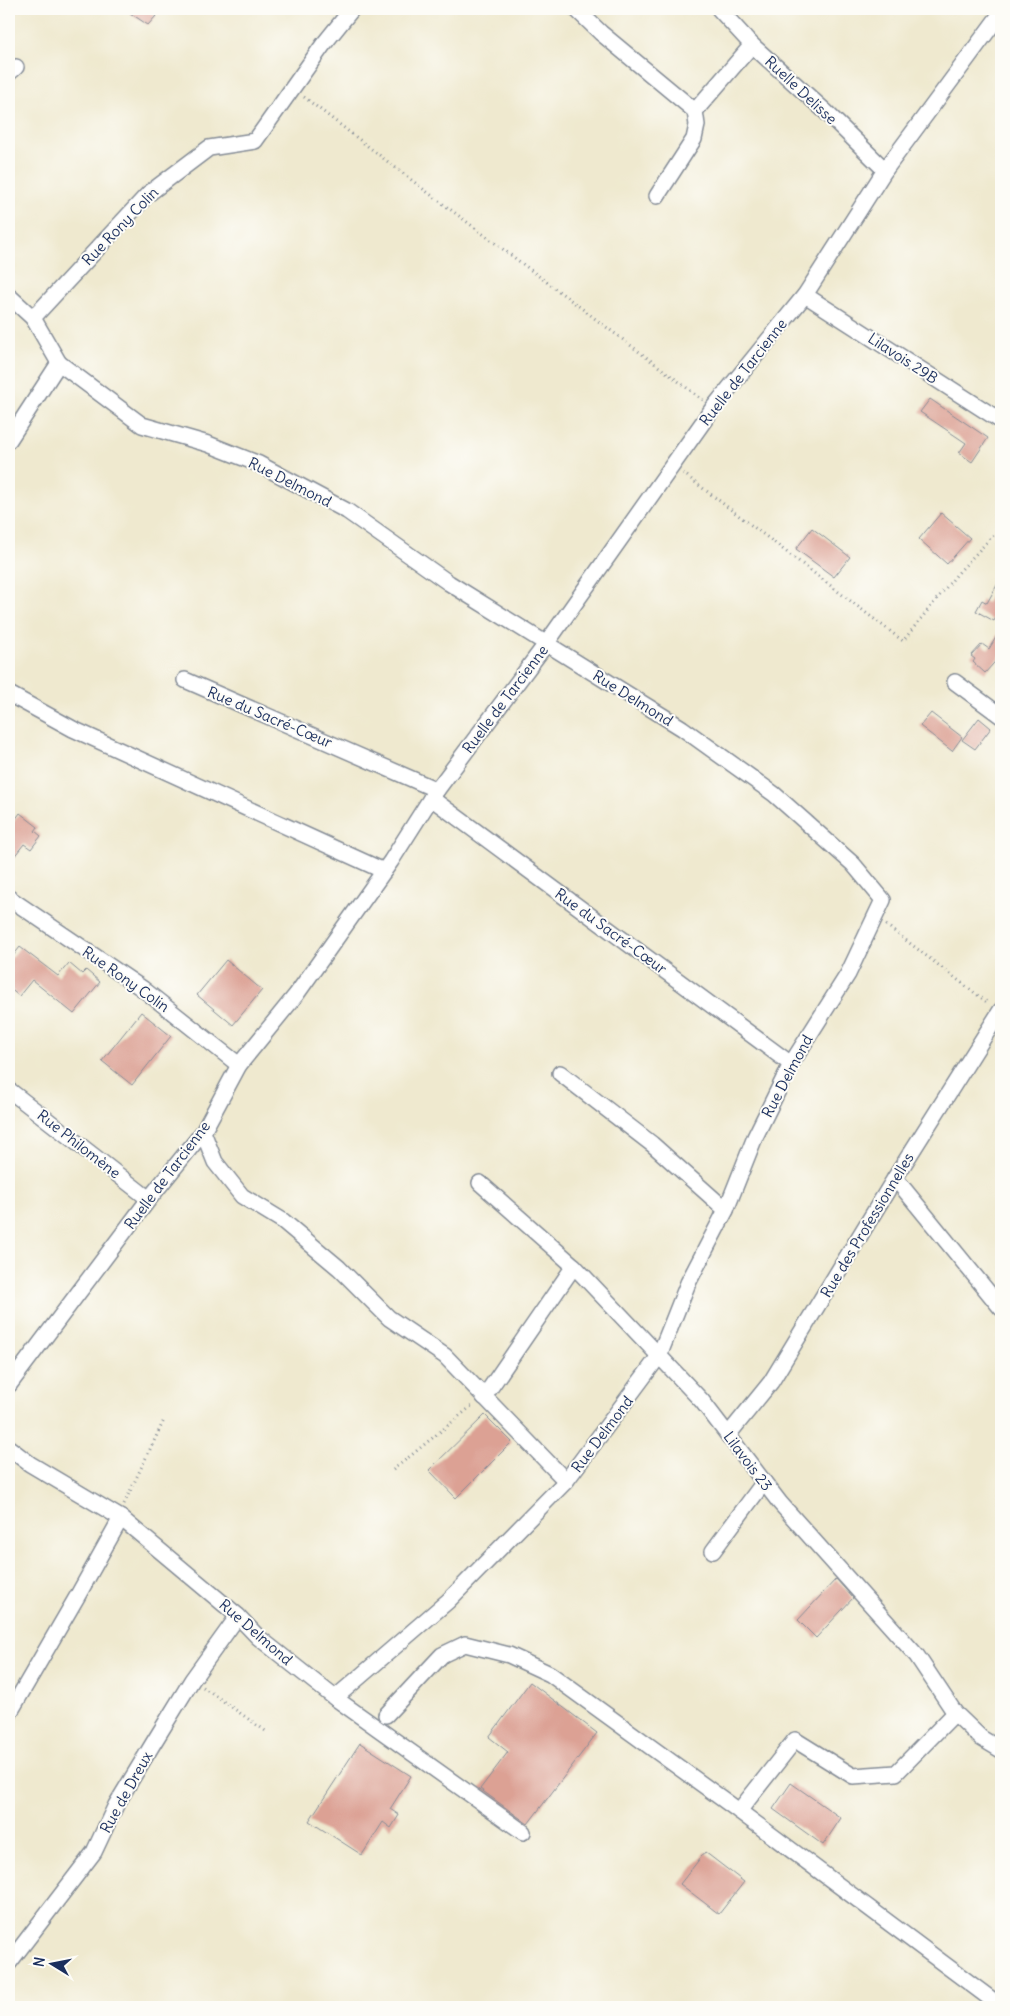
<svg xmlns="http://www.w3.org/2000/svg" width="1010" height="2016" viewBox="0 0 1010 2016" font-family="Delius,sans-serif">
<rect width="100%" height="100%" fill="#fdfcf7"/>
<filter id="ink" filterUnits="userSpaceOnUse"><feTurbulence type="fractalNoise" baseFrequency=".02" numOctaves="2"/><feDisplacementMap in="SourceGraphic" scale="10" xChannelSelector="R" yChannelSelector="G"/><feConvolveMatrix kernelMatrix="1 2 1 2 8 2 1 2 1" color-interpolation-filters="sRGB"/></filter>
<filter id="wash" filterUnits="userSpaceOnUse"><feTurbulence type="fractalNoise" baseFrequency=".0096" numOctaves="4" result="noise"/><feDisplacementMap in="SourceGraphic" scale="20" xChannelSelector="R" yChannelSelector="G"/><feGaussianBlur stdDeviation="1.12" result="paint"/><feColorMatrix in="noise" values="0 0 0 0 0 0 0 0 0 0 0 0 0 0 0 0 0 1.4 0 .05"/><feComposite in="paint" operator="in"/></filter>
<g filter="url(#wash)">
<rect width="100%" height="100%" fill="#efe9cf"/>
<g id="blocks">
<!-- building -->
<g fill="#dca194">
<path d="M124,9H147L156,16L148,25Z"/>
<path d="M930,399L988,438L972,462L959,453L966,443L920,412Z"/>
<path d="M941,513L970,538L947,564L919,539Z"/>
<path d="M812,528L850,557L834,577L796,549Z"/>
<path d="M1001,578V609L994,621L976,611L982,600L987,603Z"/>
<path d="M1001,629V655L985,673L973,662L975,659L971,656L982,644L989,649Z"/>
<path d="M931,713L962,737L952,751L920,726Z"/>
<path d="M979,718L991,728L975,749L962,740Z"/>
<path d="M20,813L38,827L35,831L41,836L31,849L24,844L9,863V828Z"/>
<path d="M20,947L58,976L69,963L82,974L86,970L100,982L74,1014L32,980L19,996L9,988V961Z"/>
<path d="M226,960L262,990L233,1025L197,995Z"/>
<path d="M141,1012L171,1036L132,1085L102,1061Z"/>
<path d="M485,1415L512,1442L456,1498L429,1470Z"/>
<path d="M836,1579L853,1598L816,1638L798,1620Z"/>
<path d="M530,1682L597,1733L528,1824L480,1789L508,1752L489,1737Z"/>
<path d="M360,1743L411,1776L390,1809L399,1815L391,1828L383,1822L362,1855L309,1821Z"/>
<path d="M791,1783L841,1818L823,1845L773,1809Z"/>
<path d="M705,1852L744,1882L719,1914L680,1884Z"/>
</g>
</g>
</g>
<g filter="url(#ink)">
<use href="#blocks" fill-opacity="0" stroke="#858c96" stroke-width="1"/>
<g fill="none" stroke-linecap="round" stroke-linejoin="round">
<!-- minor casing -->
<g stroke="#858c96" stroke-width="18">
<g id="minor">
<path d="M576,9L601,33L695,111"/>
<path d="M719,9L752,45L826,112L885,170"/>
<path d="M9,73L16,67"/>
<path d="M657,196L694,139L697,125L695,111L752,45"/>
<path d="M805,295L1001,421"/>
<path d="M9,296L33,318"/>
<path d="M9,440L59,363L33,318L148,194L209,148L255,141L323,45L352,9"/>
<path d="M185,680L437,790"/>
<path d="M955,682L1001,716"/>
<path d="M9,694L73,729L384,871"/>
<path d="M431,798L791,1064"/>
<path d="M9,898L143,989L239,1065"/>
<path d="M560,1073L652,1144L726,1210"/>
<path d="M9,1090L149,1199"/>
<path d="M203,1132L215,1162L242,1196L283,1221L339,1268L389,1318L445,1356L566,1481"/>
<path d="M895,1178L1001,1308"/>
<path d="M480,1183L574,1266L702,1401L780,1503L917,1656L955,1713L981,1738L1001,1750"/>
<path d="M9,1385L149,1199L203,1132L239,1065L296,995L391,861L431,798L546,644L713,408L805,295L885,170L1001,13"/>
<path d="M484,1397L574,1266"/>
<path d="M728,1435L771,1382L895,1178L1001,1010"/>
<path d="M9,1448L30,1464L121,1518L238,1616L258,1637L335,1698L448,1601L566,1481L659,1356L688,1283L726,1210L755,1137L791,1064L848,974L883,900L853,864L774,794L682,728L449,583L347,511L259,464L208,444L142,425L59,363"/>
<path d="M713,1551L764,1482"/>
<path d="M335,1698L523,1832"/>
<path d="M9,1714L78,1595L121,1518"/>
<path d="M386,1715L442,1655L465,1644L509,1655L550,1674L739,1811L995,2002L991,2007"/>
<path d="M739,1811L795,1740L853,1776L896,1773L955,1713"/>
<path d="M9,1963L94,1852L116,1805L154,1742L192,1680L238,1616"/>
</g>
</g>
<!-- path -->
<g stroke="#858c96" stroke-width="3" stroke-dasharray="1 4" stroke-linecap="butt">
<path d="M304,97L418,185L703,400"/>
<path d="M683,473L903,641L957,574L1001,527"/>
<path d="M886,925L988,1003"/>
<path d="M393,1470L473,1405"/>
<path d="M124,1504L164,1420"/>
<path d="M203,1687L267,1732"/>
</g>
<!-- minor -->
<use href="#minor" stroke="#fff" stroke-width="15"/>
</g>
</g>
<g text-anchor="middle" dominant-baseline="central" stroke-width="4" stroke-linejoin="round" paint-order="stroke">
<!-- street labels -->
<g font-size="15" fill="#1b2f5e" stroke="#fdfcf7">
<text transform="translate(801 90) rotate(43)">Ruelle Delisse</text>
<text transform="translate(120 226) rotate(-46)">Rue Rony Colin</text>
<text transform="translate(903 358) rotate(33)">Lilavois 29B</text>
<text transform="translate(743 372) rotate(-52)">Ruelle de Tarcienne</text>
<text transform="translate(290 482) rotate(27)">Rue Delmond</text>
<text transform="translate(633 698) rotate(32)">Rue Delmond</text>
<text transform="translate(505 699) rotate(-53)">Ruelle de Tarcienne</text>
<text transform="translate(270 717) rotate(23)">Rue du Sacré-Cœur</text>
<text transform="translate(611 931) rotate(36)">Rue du Sacré-Cœur</text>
<text transform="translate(126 979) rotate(35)">Rue Rony Colin</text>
<text transform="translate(787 1076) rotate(-62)">Rue Delmond</text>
<text transform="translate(79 1144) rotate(38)">Rue Philomène</text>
<text transform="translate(167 1175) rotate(-53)">Ruelle de Tarcienne</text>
<text transform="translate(867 1225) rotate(-59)">Rue des Professionnelles</text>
<text transform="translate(602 1434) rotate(-53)">Rue Delmond</text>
<text transform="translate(748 1461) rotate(53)">Lilavois 23</text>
<text transform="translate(256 1632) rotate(41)">Rue Delmond</text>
<text transform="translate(126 1792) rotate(-61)">Rue de Dreux</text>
</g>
</g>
<!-- margin -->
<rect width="1010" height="2016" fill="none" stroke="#fdfcf7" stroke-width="30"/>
<!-- north arrow -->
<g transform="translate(52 1964) rotate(280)" stroke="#fdfcf7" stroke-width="4" paint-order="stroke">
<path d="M0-4L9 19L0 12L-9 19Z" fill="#1b2f5e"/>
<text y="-8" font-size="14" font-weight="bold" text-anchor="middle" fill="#1b2f5e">N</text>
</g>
</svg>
